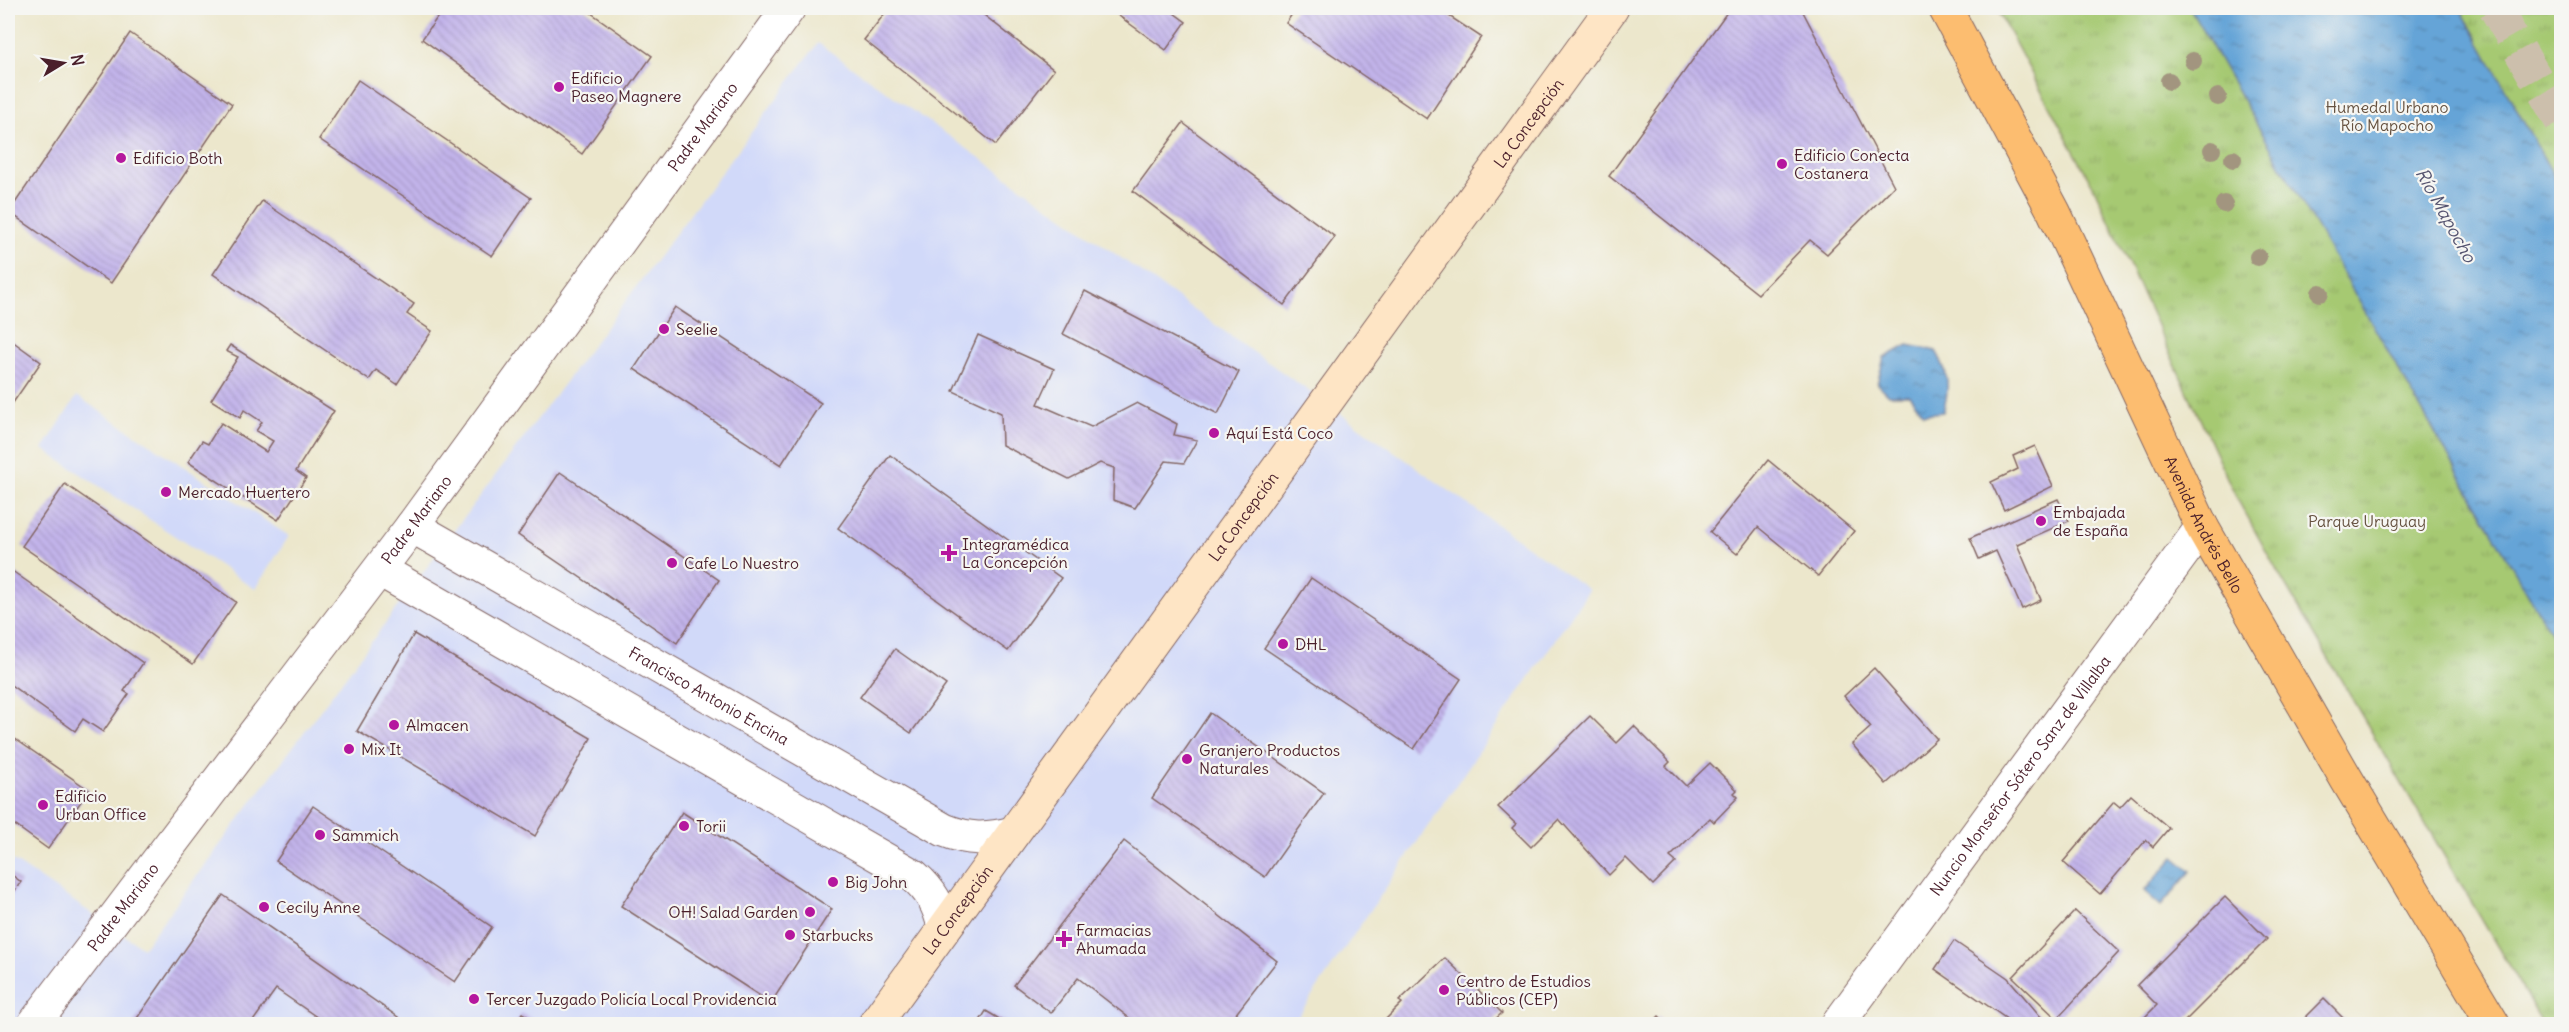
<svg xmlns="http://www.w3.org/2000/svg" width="2569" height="1032" viewBox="0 0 2569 1032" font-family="Delius,sans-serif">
<defs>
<pattern id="park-tufts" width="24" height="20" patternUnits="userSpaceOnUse" patternTransform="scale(1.5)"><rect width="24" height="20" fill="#a6c972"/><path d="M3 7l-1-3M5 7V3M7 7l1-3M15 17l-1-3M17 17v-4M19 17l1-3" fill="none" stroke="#90ac63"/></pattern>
<pattern id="water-ripples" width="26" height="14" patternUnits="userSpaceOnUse" patternTransform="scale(1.5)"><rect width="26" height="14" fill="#65a4d7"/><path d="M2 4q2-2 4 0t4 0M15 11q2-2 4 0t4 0" fill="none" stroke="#5585af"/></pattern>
<pattern id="building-back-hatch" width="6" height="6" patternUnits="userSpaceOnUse" patternTransform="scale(1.5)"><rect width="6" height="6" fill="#c2b4ea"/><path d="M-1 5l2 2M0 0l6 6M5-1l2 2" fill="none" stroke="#a89ac9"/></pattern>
</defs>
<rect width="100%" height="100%" fill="#f6f6f2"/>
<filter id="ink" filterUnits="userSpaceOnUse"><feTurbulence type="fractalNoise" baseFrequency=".0167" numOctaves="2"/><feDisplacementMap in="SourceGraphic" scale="12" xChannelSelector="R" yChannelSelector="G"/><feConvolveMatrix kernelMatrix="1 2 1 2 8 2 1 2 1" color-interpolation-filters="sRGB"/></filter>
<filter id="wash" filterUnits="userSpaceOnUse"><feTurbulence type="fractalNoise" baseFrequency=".008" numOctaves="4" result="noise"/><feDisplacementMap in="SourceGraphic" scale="24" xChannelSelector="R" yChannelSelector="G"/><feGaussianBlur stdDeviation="1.35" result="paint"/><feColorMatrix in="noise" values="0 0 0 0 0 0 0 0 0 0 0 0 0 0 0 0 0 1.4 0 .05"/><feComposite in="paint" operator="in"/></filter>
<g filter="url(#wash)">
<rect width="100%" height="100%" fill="#ece7cc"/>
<!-- built -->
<g fill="#d1d9f9">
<path d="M818,43L1589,590L1293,1024H8V857L143,948Z"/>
<path d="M77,396L289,536L255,589L43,449Z"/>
</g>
<!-- park -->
<g fill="url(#park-tufts)" stroke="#78744e" stroke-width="1.5">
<path d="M1996,8H2190L2561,651V1024H2543L2277,571L2234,493L2094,188Z"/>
<path d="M2460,8H2561V189Z"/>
</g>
<!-- water -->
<g fill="url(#water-ripples)" stroke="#586281" stroke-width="1.5">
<path d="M2190,8H2460L2561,189V651Z"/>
<path d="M1908,345L1936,351C1949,373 1950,387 1943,412L1924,414L1909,395H1888L1877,384L1884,358Z"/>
<path d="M2174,857L2191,871L2161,906L2144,891Z"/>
</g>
<g id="blocks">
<!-- building -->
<g fill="url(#building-back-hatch)">
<path d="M444,8H584L652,56L582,154L422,39Z"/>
<path d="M889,8H975L1054,70L996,145L864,40Z"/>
<path d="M1108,8H1167L1186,22L1166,50Z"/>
<path d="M1296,8H1437L1481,37L1427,119L1286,23Z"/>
<path d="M1730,8H1801L1894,186L1827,254L1810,240L1758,294L1609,176Z"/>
<path d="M130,33L232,104L111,283L9,212Z"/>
<path d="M358,80L531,198L492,256L319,139Z"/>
<path d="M1183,123L1335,237L1284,305L1133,191Z"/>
<path d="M262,201L414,304L407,314L432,331L397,384L376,370L369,380L213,274Z"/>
<path d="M1085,291L1239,372L1218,414L1063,334Z"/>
<path d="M675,307L821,403L781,465L634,369Z"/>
<path d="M978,335L1054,369L1038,404L1091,427L1137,403L1177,424L1174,435L1197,440L1184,463L1166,461L1135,508L1113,500L1114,468L1100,463L1069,479L1002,445L1001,413L953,391Z"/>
<path d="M8,338L41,362L8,410Z"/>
<path d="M230,345L334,411L296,471L306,478L278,520L188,462L202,441L208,444L221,423L266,452L273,441L256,431L262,422L244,410L240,418L211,400L238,357L226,351Z"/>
<path d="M2035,446L2053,486L2004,510L1991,482L2018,469L2013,456Z"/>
<path d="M890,455L1061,578L1008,651L838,528Z"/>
<path d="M1768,460L1854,531L1818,576L1758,527L1737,554L1710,532Z"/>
<path d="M560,472L719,580L677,643L518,535Z"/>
<path d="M65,484L236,602L193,664L22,546Z"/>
<path d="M2058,499L2069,521L2017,544L2041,600L2022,609L1996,551L1979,559L1970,538Z"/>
<path d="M8,568L143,663L124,691L129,694L103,732L83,719L75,731L8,683Z"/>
<path d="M1311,578L1461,679L1414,749L1264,648Z"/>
<path d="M414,634L591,738L535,836L357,731Z"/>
<path d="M895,649L946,685L911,733L860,697Z"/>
<path d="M1874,668L1937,739L1886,784L1852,744L1871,727L1844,696Z"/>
<path d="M1210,713L1324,793L1265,877L1152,798Z"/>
<path d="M1590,716L1617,743L1634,726L1670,762L1666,766L1686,786L1710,763L1737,790L1734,793L1738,797L1714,822L1710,818L1670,857L1676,862L1653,885L1626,858L1609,875L1559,819L1531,847L1512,828L1516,824L1498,807Z"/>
<path d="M8,734L89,790L48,849L8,820Z"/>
<path d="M2131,795L2169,828L2153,847L2146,840L2100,894L2063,862L2114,802L2120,807Z"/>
<path d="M313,806L492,927L455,982L276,861Z"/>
<path d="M682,812L832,909L771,1003L621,906Z"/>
<path d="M1124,841L1277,961L1228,1024H1137L1078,978L1051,1013L1014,985Z"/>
<path d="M8,872L21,882L8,900Z"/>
<path d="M223,895L408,1024H327L276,989L251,1024H133Z"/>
<path d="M2225,897L2267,939L2182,1024H2138L2157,1005L2137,985Z"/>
<path d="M2075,911L2119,952L2057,1019L2013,977Z"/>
<path d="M1954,941L2008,978L2047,1024H2014L1935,969Z"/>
<path d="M1445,958L1502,1013L1490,1024H1381L1402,1003L1399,1001Z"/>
<path d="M2324,999L2349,1024H2299Z"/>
<path d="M986,1011L1008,1024H978Z"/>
<path d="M522,1013L540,1024H515Z"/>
<path d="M1659,1016L1667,1024H1651Z"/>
</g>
</g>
</g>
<g filter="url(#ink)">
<use href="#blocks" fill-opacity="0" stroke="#836563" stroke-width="1.5"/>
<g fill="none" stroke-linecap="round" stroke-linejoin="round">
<!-- highway-tunnel -->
<path stroke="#ccbfac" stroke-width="33" stroke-dasharray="33 16" stroke-linecap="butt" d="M2495,8L2562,123"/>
<!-- street casing -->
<g stroke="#836563" stroke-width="35">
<g id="street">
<path id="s1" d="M412,526L944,830C969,840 986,840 1013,833"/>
<path d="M380,570L914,876C931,891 939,905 944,927"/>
<path id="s2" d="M34,1024L412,526L789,8"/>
<path id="s3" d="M1838,1024L2202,527"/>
</g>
</g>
<!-- secondary casing -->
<g stroke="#836563" stroke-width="35">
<g id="secondary">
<path id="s4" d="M875,1024L1612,8"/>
</g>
</g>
<!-- primary casing -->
<g stroke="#836563" stroke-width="35">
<g id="primary">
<path id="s5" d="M1945,8L2054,212L2202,527L2347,780L2493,1024"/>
</g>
</g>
<!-- street -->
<use href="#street" stroke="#fff" stroke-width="33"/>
<!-- secondary -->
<use href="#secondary" stroke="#fee5c5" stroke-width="33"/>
<!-- primary -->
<use href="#primary" stroke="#fcbd6f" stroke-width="33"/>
</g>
<!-- trees -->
<g fill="#a2957f">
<circle cx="2193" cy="61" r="9"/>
<circle cx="2169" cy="81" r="9"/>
<circle cx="2218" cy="97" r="9"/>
<circle cx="2212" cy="150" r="9"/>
<circle cx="2233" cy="159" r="9"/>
<circle cx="2224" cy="204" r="9"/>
<circle cx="2258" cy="257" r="9"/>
<circle cx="2320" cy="293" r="9"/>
</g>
</g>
<!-- markers -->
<g fill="#b5179e" stroke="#f6f6f2" stroke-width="2">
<circle cx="559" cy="87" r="6"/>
<circle cx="121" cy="158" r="6"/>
<circle cx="1782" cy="164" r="6"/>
<circle cx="664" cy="329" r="6"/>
<circle cx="1214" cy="433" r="6"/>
<circle cx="166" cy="492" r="6"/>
<circle cx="2041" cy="521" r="6"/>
<path d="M946 544h6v6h6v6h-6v6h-6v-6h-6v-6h6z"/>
<circle cx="672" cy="563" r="6"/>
<circle cx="1283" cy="644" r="6"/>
<circle cx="394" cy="725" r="6"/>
<circle cx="349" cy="749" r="6"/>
<circle cx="1187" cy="759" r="6"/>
<circle cx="43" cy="805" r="6"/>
<circle cx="684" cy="826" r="6"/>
<circle cx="320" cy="835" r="6"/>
<circle cx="833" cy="882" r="6"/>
<circle cx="264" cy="907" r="6"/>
<circle cx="810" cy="912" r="6"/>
<circle cx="790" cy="935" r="6"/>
<path d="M1061 930h6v6h6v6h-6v6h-6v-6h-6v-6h6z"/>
<circle cx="1444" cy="990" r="6"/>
<circle cx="474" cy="999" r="6"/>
</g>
<g text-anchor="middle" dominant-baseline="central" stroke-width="4.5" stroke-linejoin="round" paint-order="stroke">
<!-- poi labels -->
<g font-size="16" fill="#4a1f2b" stroke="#f6f6f2" text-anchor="start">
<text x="571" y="78">Edificio<tspan x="571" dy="18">Paseo Magnere</tspan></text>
<text x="1794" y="155">Edificio Conecta<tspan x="1794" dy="18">Costanera</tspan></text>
<text x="133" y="158">Edificio Both</text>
<text x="676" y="329">Seelie</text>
<text x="1226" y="433">Aquí Está Coco</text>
<text x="178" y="492">Mercado Huertero</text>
<text x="2053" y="512">Embajada<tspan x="2053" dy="18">de España</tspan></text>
<text x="962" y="544">Integramédica<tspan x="962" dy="18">La Concepción</tspan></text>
<text x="684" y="563">Cafe Lo Nuestro</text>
<text x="1295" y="644">DHL</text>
<text x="406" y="725">Almacen</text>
<text x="361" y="749">Mix It</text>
<text x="1199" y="750">Granjero Productos<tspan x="1199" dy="18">Naturales</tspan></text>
<text x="55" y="796">Edificio<tspan x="55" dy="18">Urban Office</tspan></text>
<text x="696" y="826">Torii</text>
<text x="332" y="835">Sammich</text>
<text x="845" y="882">Big John</text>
<text x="276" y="907">Cecily Anne</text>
<text x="798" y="912" text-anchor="end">OH! Salad Garden</text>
<text x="1076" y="930">Farmacias<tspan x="1076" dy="18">Ahumada</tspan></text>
<text x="802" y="935">Starbucks</text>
<text x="1456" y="981">Centro de Estudios<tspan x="1456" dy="18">Públicos (CEP)</tspan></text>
<text x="486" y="999">Tercer Juzgado Policía Local Providencia</text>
</g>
<!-- park labels -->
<g font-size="16" fill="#665240" stroke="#f6f6f2">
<text x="2387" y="107">Humedal Urbano<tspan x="2387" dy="18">Río Mapocho</tspan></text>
<text x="2367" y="521">Parque Uruguay</text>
</g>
<!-- street labels -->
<g font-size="16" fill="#4a1f2b" stroke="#f6f6f2">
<text stroke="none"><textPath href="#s4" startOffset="1113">La Concepción</textPath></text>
<text stroke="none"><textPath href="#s2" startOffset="1119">Padre Mariano</textPath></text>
<text stroke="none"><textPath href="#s4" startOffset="627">La Concepción</textPath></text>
<text stroke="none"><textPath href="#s2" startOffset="633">Padre Mariano</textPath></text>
<text stroke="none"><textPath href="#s5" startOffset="578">Avenida Andrés Bello</textPath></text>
<text stroke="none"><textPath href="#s1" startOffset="342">Francisco Antonio Encina</textPath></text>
<text stroke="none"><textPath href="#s3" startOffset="308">Nuncio Monseñor Sótero Sanz de Villalba</textPath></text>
<text stroke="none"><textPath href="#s2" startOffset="147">Padre Mariano</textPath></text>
<text stroke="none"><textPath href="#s4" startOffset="141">La Concepción</textPath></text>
</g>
<!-- water labels -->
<g font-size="18" font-style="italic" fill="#555470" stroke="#f6f6f2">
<text transform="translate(2446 215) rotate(61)">Río Mapocho</text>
</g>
</g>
<!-- margin -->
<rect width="2569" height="1032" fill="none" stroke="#f6f6f2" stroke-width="30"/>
<!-- north arrow -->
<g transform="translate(63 63) rotate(79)" stroke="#f6f6f2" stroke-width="4.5" paint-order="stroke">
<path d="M0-4.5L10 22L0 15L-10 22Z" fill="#4a1f2b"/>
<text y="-9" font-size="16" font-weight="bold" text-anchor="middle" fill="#4a1f2b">N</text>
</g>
</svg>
